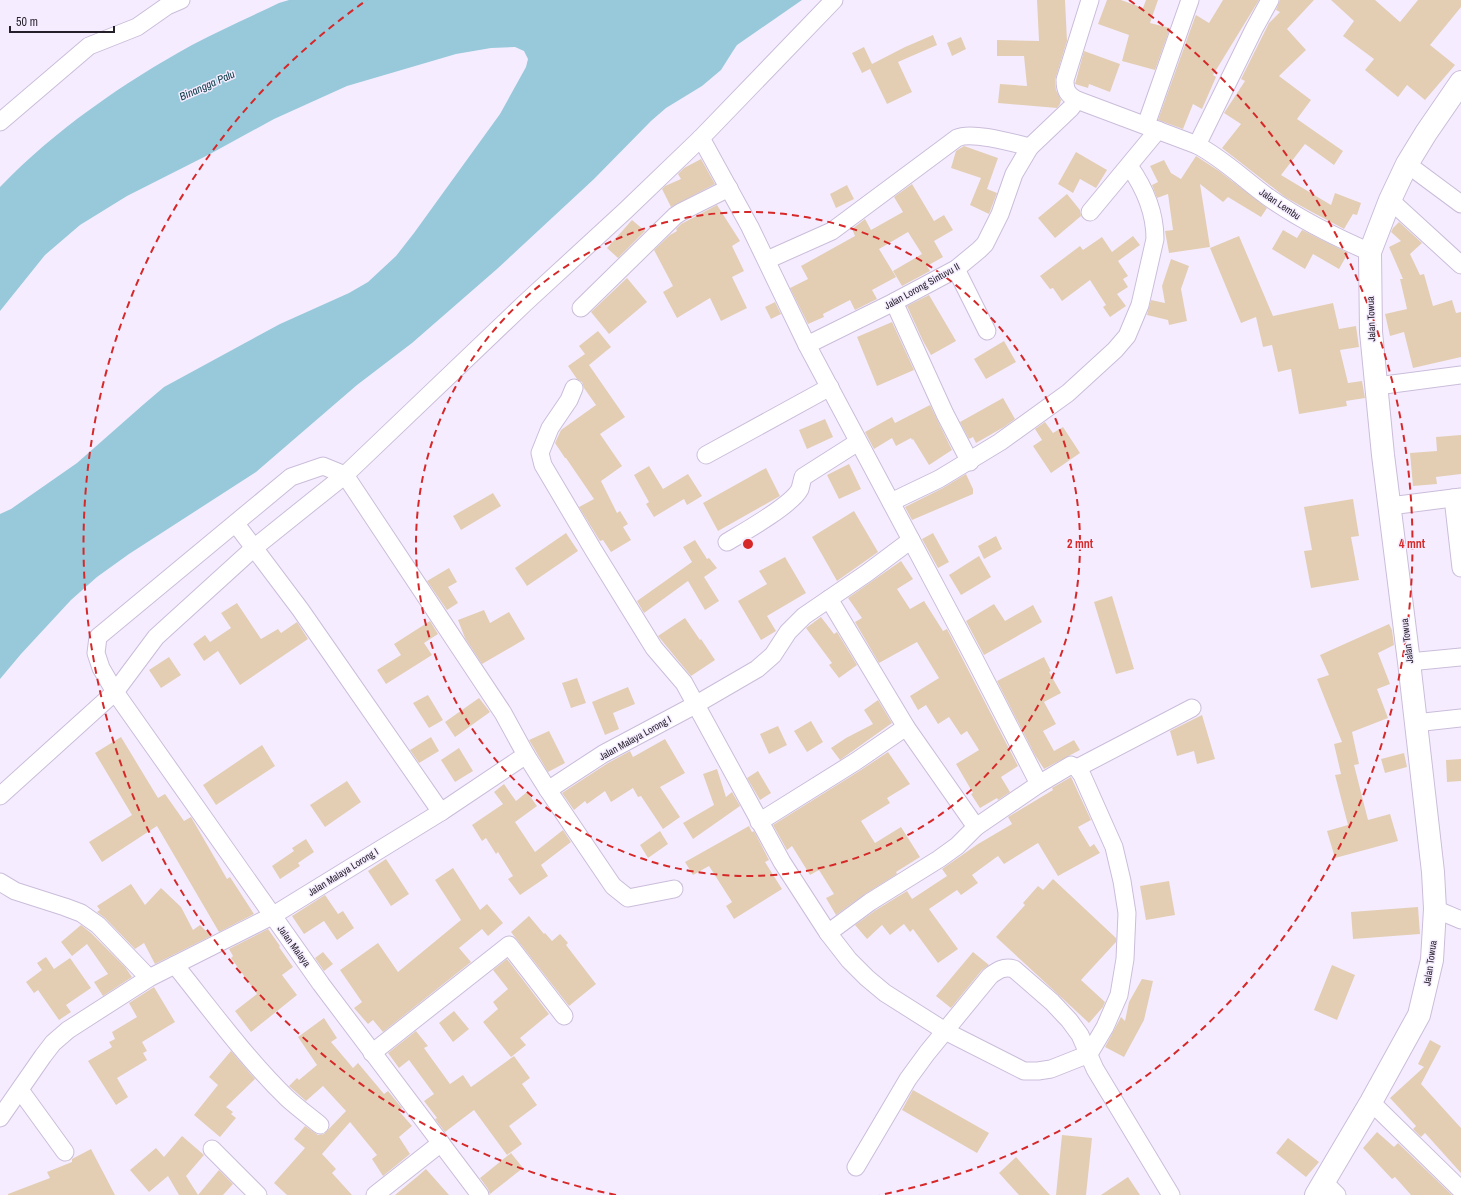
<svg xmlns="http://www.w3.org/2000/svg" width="1461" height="1195" viewBox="0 0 1461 1195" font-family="'Archivo Narrow',sans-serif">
<rect width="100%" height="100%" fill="#f5edff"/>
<!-- water -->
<path fill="#97c9db" d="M289,0H802L737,45L733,51L721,70L702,86L666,108L651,121L594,179L497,269L412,343L357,385L256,472L129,554L97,577L71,600L21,654L0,679V514L11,509L77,463L144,404L164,387L280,324L349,293L368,282L396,256L414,233L500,114L526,67L528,59L524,51L515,47L491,48L456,54L347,86L274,119L210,154L127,196L80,225L45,255L0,311V187C55,130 123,83 192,45C220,30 250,17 279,3Z"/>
<!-- building -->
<g fill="#e3ceb4">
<path d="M1037,0H1065L1067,41L1055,80L1056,90L1061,100L1060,104L1057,108L998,103L1000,84L1027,86L1024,56H997V40L1039,41Z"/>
<path d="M1107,0H1121L1143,8L1146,0H1158L1150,23L1170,28L1155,70L1122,61L1129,35L1098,24Z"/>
<path d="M1223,0H1259L1213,75L1216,77L1202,109L1193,104L1183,129L1158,120L1195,17L1196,15L1209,23Z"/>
<path d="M1280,0H1314L1287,29L1306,50L1279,76L1311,100L1297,119L1343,151L1334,165L1305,144L1281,175L1331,205L1335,193L1361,203L1357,215L1353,214L1344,229L1310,211L1285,197L1222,148L1241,124L1224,113L1245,81L1241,79L1269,23L1280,12L1276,10Z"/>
<path d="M1331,0H1375L1400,22L1418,0H1461V7L1430,45L1455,65L1425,100L1407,85L1398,97L1365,70L1374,59L1343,36L1354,21Z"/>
<path d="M933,35L937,45L898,62L912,92L887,104L870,69L862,73L852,53L864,47L872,64L905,47Z"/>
<path d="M961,37L966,49L952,56L947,43Z"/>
<path d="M1084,51L1120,64L1110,92L1089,84L1088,88L1075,84Z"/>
<path d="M964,146L998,158L987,189L997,193L989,214L970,205L981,178L951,168L956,151Z"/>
<path d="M1076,152L1107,170L1096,188L1080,179L1073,193L1058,184Z"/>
<path d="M1196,156L1219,171L1267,208L1261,217L1228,197L1223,202L1200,184L1210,247L1169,253L1165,231L1173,230L1168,194L1157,198L1152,185L1158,182L1150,166L1164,160L1171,173L1181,179Z"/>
<path d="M701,159L715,184L671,207L662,189L665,186L681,179L678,174L684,168Z"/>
<path d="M912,184L934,221L944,215L953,230L934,241L943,257L927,266L930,271L902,286L893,271L922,254L908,232L879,249L896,277L872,290L877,299L855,310L850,300L823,314L824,317L808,324L790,288L808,279L801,266L855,236L852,229L865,219L871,230L903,212L894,197Z"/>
<path d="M847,185L854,199L836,208L830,194Z"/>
<path d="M1067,194L1080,210L1081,216L1055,238L1038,218Z"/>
<path d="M717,205L740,241L732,246L744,271L732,277L747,308L721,321L710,298L677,318L663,292L673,286L654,250L670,235L677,231L676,229L681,224Z"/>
<path d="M632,220L645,231L618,258L607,248Z"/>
<path d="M1399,222L1422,243L1410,254L1420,275L1424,274L1433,306L1452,300L1456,313L1461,312V357L1413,368L1404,332L1390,336L1385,314L1407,309L1400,279H1403L1389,247L1401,241L1391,232L1393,228Z"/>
<path d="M1283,230L1297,238L1302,230L1348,253L1339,269L1313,254L1305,269L1272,249Z"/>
<path d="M1133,236L1140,245L1118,261L1128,276L1123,279L1128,287L1117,294L1126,306L1110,317L1103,307L1106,305L1090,280L1062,301L1053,288L1050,289L1040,276L1080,246L1083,250L1102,237L1112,252Z"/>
<path d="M1239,236L1273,316L1333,303L1339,329L1356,326L1359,347L1340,350L1348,383L1362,381L1365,398L1346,401L1347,406L1299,414L1291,369L1278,372L1272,345L1263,347L1256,317L1241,323L1210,248Z"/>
<path d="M1171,259L1189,266L1181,289L1187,321L1169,325L1168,320L1147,315L1151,300L1165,303L1162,286Z"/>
<path d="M627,278L647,302L609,334L591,312Z"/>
<path d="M929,295L956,341L931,355L923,341L907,306Z"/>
<path d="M775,302L781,314L771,319L765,307Z"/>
<path d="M892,322L914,370L877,386L857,337Z"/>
<path d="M598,331L611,347L589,365L625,417L600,434L622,466L601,481L617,513L620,511L628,524L623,527L631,540L611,552L603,540L600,541L579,507L594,499L566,458H565L555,443L561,430L596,405L584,388L582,382L577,379L568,366L585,354L579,346Z"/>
<path d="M1004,341L1016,362L986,379L974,359Z"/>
<path d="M1003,398L1015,419L1004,427L976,443L973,437L969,439L960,422Z"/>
<path d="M930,405L952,450L929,465L913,439L912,440L911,438L896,446L892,438L874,449L865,432L892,417L895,423Z"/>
<path d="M825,419L833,437L807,449L799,430Z"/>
<path d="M1045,422L1053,433L1063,427L1080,453L1051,473L1033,446L1042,440L1035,429Z"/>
<path d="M1461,435V474L1436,477L1437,484L1413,486L1410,453L1437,451L1436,437Z"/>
<path d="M849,464L861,489L839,499L827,475Z"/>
<path d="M649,466L663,489L688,474L702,496L687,505L684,499L654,517L646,504L649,502L634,475Z"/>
<path d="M766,468L780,496L718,531L703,503Z"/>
<path d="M966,474L973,489V494L912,520L905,507L943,488Z"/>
<path d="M493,493L501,506L461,530L453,516Z"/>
<path d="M1353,499L1359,536L1351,537L1359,580L1311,588L1304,551L1312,550L1304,507Z"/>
<path d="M854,511L878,552L837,581L812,537Z"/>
<path d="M566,533L578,551L527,586L515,568Z"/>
<path d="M933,533L949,562L938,568L922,539Z"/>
<path d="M996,536L1002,549L984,559L978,546Z"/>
<path d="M695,540L707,559L709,558L717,568L704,577L719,601L705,610L688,581L644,613L637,601L692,562L683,547Z"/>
<path d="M979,556L991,577L961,595L949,575Z"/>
<path d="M785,557L806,593L767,616L776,631L761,640L738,601L767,584L759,571Z"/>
<path d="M901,561L913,579L897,589L910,609L924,601L943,631L947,629L1018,766L1001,777L1010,792L998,800L997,798L980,808L971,794L973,793L956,764L979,750L967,731L961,735L949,717L938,724L926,705L918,710L910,696L939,678L917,642L879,663L855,622L862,618L848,598Z"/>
<path d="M449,568L457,582L448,587L458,603L447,610L427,581Z"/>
<path d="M1112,596L1134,669L1116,674L1094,602Z"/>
<path d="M237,603L261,639L278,629L281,633L297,622L308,639L240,685L218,651L204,661L193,644L205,635L210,642L231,628L221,613Z"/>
<path d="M994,604L1005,621L1033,605L1042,622L984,655L966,621Z"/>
<path d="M484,610L490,623L509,612L525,639L482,664L465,638L458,620Z"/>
<path d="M821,617L834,634L837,632L857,665L839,678L829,665L832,663L806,628Z"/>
<path d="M685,618L700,640L701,639L715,660L691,676L658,636Z"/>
<path d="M430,621L438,634L424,643L432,655L386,684L377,670L401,655L394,644Z"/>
<path d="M1389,624L1392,630L1394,645L1378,653L1390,684L1377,689L1388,718L1352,732L1359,764L1354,765L1368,820L1390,814L1398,841L1335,858L1327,831L1348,825L1335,775L1341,774L1334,744L1342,742L1317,679L1329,675L1320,655Z"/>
<path d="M169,657L181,675L161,688L149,670Z"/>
<path d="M1044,657L1051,671L1049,672L1061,693L1044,702L1056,724L1043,731L1054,751L1074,740L1080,750L1044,769L1035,755L997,681Z"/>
<path d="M577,678L586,703L571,708L562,683Z"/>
<path d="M628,687L635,704L613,713L619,729L605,735L592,702Z"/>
<path d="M428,695L443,720L429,728L413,703Z"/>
<path d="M479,698L490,712L455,737L445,722Z"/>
<path d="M878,700L892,723L840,760L831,748L846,738L873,724L864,710Z"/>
<path d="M1202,715L1215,759L1197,764L1194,751L1177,756L1170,731Z"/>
<path d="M811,721L823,742L807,752L794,731Z"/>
<path d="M778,726L787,745L769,754L760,734Z"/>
<path d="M549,731L565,763L548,772L529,740Z"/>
<path d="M121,737L158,798L165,794L184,821L191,817L227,879L230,877L254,914L219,932L157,826L102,862L89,842L132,815L95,753Z"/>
<path d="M431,737L439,751L419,763L410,750Z"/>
<path d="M665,739L685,773L660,787L680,817L663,829L641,796L638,797L633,788L611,802L605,791L587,804L585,801L574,810L562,793L608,763L630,751L633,757Z"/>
<path d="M262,745L275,766L216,805L203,785Z"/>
<path d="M459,748L473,771L455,782L441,760Z"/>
<path d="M888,752L910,784L887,798L890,803L861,821L875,843L901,827L920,857L896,872L897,874L865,894L836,915L826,898L834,894L819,870L810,875L792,846L787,850L773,825L861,770Z"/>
<path d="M1404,753L1407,767L1385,773L1381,759Z"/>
<path d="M1461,759V781L1447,782L1446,760Z"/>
<path d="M717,769L726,797L732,792L740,806L693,839L683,823L714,805L703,774Z"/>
<path d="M758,771L771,793L760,800L747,778Z"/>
<path d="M1071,777L1091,820L1078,827L1090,847L1094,844L1100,853L1058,876L1038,843L1004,864L998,856L972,875L978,883L961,895L957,890L929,909L958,949L938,963L913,929L910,932L904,924L890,935L882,925L867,939L855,925L876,910L907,891L912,899L947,876L942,869L978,844L1012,824L1008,817L1053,790L1052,788Z"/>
<path d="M347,781L361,802L325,827L310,805Z"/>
<path d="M504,784L516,801L527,792L537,806L515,822L535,852L563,830L571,842L541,865L548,876L520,895L508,879L513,876L498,852L496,854L486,838L482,841L472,825L503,804L494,792Z"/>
<path d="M749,826L752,832L754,831L769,860L765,862L782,889L734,919L726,906L732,902L709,866L693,875L685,862Z"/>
<path d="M660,831L668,844L648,858L640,845Z"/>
<path d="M306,839L314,852L298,863L300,866L280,879L272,866L294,851L292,848Z"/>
<path d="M386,859L409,894L391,906L368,871Z"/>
<path d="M453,868L480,910L487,904L503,923L488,936L482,929L459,948L471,962L383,1032L373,1020L368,1024L354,1008L362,1002L340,970L378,943L398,972L461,920L435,880Z"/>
<path d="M1053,879L1116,938V942L1081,980L1105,1002L1103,1007L1089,1023L996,937L1025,905L1023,903L1038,886L1043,890Z"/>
<path d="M1169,881L1175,915L1146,920L1140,886Z"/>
<path d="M131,884L145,905L161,888L181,907L193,930L200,925L211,936L155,964L144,943L135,949L105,918L97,912L100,910L97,906Z"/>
<path d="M325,895L338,914L343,911L354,928L337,940L324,921L304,934L292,916Z"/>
<path d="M1418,907L1420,934L1353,939L1351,912Z"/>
<path d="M529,916L544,934L545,933L552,941L560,934L568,943L566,945L596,984L569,1006L511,932Z"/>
<path d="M81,925L91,933L125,967L132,977L103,996L94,982L108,974L87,944L72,956L61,942Z"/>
<path d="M268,929L280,946L279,947L293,967L282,975L297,995L251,1032L235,1011L257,994L231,958L233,956L229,949Z"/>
<path d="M323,952L333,964L324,971L315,958Z"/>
<path d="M973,952L989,965L982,970L951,1008L936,996Z"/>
<path d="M46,957L54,969L70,958L91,988L66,1005L71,1012L59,1020L38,990L34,993L26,982L42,970L37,963Z"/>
<path d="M507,959L549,1014L520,1038L526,1045L511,1057L483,1022L498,1009L493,1002L508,989L493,970Z"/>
<path d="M1332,965L1355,975L1337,1020L1314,1010Z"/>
<path d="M1142,979L1153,981L1144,1020L1124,1057L1105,1047L1121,1017L1125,1021L1129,1002Z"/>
<path d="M154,987L175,1022L142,1042L147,1051L143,1053L147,1060L117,1078L128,1097L116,1105L88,1061L112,1047L109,1042L115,1039L112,1032L137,1017L129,1003Z"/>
<path d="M454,1011L469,1029L453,1042L439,1023Z"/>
<path d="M324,1018L337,1038L331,1042L353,1068L358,1063L384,1094L388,1091L402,1108L399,1111L412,1126L399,1137L410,1154L383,1176L372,1159L377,1155L350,1122L322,1154L336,1169L332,1173L352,1195H287L274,1183L305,1148L294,1139L305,1126L318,1135L324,1134L346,1111L323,1086L306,1101L289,1086L297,1078L299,1080L317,1065L298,1037Z"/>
<path d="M416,1031L428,1046L424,1048L450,1084L463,1075L471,1087L514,1056L530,1078L522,1084L537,1105L509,1126L522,1144L507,1155L474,1110L445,1132L435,1119L437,1118L424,1101L434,1094L409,1060L399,1068L388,1053Z"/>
<path d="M1430,1040L1441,1046L1421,1084L1461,1128V1173L1425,1133L1421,1137L1413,1129L1416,1126L1390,1098L1424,1067L1418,1064Z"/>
<path d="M231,1051L255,1079L226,1107L233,1112L231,1114L236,1118L220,1137L194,1115L218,1085L209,1077Z"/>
<path d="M913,1090L989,1133L977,1153L902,1110Z"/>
<path d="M1377,1132L1394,1147L1398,1143L1452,1195H1411L1395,1177L1392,1179L1363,1148Z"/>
<path d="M1062,1135L1092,1138L1086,1195H1056Z"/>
<path d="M182,1136L204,1155L186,1176L198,1195H179L168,1176L149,1192L130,1170L156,1148L164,1157Z"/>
<path d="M1288,1138L1319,1162L1306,1177L1276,1153Z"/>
<path d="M91,1149L115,1195H8V1194L50,1178L47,1172L72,1162V1159Z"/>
<path d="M511,1153L523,1168L490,1194L488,1189L480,1178Z"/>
<path d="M1016,1157L1050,1195H1019L999,1173Z"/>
<path d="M426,1169L449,1195H395L418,1176Z"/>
<path d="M219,1170L233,1184L223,1195H198Z"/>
<path d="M1128,1177L1140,1195H1101Z"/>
</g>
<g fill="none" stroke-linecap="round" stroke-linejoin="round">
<!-- minor casing -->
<g stroke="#cbbdda" stroke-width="19">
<g id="minor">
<path d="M1090,0L1065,80C1065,91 1068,95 1077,100L1197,145C1225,160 1243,179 1268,197C1299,219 1335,237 1370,252"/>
<path d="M0,122L89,46L137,27L167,6L181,0"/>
<path d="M1146,125L1190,0"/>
<path d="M1197,145L1254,29L1270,0"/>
<path d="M1407,164L1461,204"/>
<path d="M1390,200L1461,265"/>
<path d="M1090,212L1158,130"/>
<path d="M767,260L832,231L957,138C972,131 1013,143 1030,147"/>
<path d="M956,269L987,331"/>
<path d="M894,302L945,414L970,462"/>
<path d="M581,308L675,216L681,212L729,188"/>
<path d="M807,345L894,302L956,269L979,250L985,244L1000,214L1014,174L1030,147L1071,108L1077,100"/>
<path d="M1377,386L1461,375"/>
<path d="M574,388L569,400L550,428L540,453L543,465L594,551L654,648L684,683L782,862L828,933L870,902L939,859L957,846L976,827L1039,784L973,656L807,345L750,227L701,138"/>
<path d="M706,455L830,387"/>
<path d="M1453,498L1461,568"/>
<path d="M891,502L939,479L1000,442L1068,393L1115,350L1127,336L1140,305L1155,239C1155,213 1144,187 1129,166"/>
<path d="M1390,506L1461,497"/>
<path d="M236,524L300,609L441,812"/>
<path d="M727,542C744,532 792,505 800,489C801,485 802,481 803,477L858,442"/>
<path d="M829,599L906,727L976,827"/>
<path d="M1409,662L1461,657"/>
<path d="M1415,723L1461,718"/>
<path d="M1077,768L1192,708"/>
<path d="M548,790L613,886L628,898L674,889"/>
<path d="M0,796L115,692L156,637L255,547L345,475L525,303L625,211L701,138L834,0"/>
<path d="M759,822L855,762L906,727"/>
<path d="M0,882L15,891L65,907L81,913L98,925L149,978"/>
<path d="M1435,909L1461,920"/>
<path d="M828,933L849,960L867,978L885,993L945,1031L1024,1071H1038L1051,1069L1089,1054L1105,1027L1119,995L1125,959L1127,913L1122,881L1114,847L1082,775L1077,768L1071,765L1039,784"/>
<path d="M175,965C211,1010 246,1058 287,1098C298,1108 309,1116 320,1125"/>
<path d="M372,1053L509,945L564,1016"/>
<path d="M20,1090L65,1152"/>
<path d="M1371,1102L1461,1190"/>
<path d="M0,1118L43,1056L53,1043L68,1030L149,978L272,916L441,812L526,755L548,790L603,754L695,705L757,669L773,655L788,632L804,616L867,573L911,540"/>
<path d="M212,1149L258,1195"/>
<path d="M856,1167L908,1079L927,1053L990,976C998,970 1004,966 1014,969L1052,1002L1069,1020L1080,1035L1095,1069L1171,1195"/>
<path d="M1324,1182L1337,1195"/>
<path d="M375,1195L441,1143"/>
<path d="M480,1195L321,984L115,692L101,668L96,653L98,637L291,477L323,466L345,475L503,713L526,755"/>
</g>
</g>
<!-- major casing -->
<g stroke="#cbbdda" stroke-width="24">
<path id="major" d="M1316,1195L1371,1102L1419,1015L1432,960L1435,909L1433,872L1409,662L1383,455L1371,332L1370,252L1390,200L1407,164L1426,133L1461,82"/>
</g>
<!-- minor -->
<use href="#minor" stroke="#fff" stroke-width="17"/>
<!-- major -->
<use href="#major" stroke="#fff" stroke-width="22"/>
</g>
<!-- distance rings -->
<g fill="none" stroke="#d62828" stroke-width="2" stroke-dasharray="7 5">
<circle cx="748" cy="544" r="332"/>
<path d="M616 1195A664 664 0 0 1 367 0M1129 0A664 664 0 0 1 880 1195"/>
</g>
<g text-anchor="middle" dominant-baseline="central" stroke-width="3" stroke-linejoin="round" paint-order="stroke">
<!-- street labels -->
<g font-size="10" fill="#241f29" stroke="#f5edff">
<text transform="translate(1280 204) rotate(34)">Jalan Lembu</text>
<text transform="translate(922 286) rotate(-29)">Jalan Lorong Sintuvu II</text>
<text transform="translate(1371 319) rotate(-92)">Jalan Towua</text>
<text transform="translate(1407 641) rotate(-97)">Jalan Towua</text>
<text transform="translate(635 738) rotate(-29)">Jalan Malaya Lorong I</text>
<text transform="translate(343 872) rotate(-32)">Jalan Malaya Lorong I</text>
<text transform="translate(294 946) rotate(54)">Jalan Malaya</text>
<text transform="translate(1430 963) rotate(-82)">Jalan Towua</text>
</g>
<!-- water labels -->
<g font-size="11" font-style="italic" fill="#073644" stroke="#f5edff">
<text transform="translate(207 85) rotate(-24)">Binangga Palu</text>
</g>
</g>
<circle cx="748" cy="544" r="6" fill="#d62828" stroke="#f5edff" stroke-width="2"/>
<g font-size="12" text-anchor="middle" font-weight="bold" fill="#d62828" stroke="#f5edff" stroke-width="3" stroke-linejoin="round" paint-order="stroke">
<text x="1080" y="548">2 mnt</text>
<text x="1412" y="548">4 mnt</text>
</g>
<!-- scale -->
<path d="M10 26v6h104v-6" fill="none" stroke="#241f29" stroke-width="2"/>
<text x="16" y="26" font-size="12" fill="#241f29" stroke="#f5edff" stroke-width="3" paint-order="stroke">50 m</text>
</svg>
